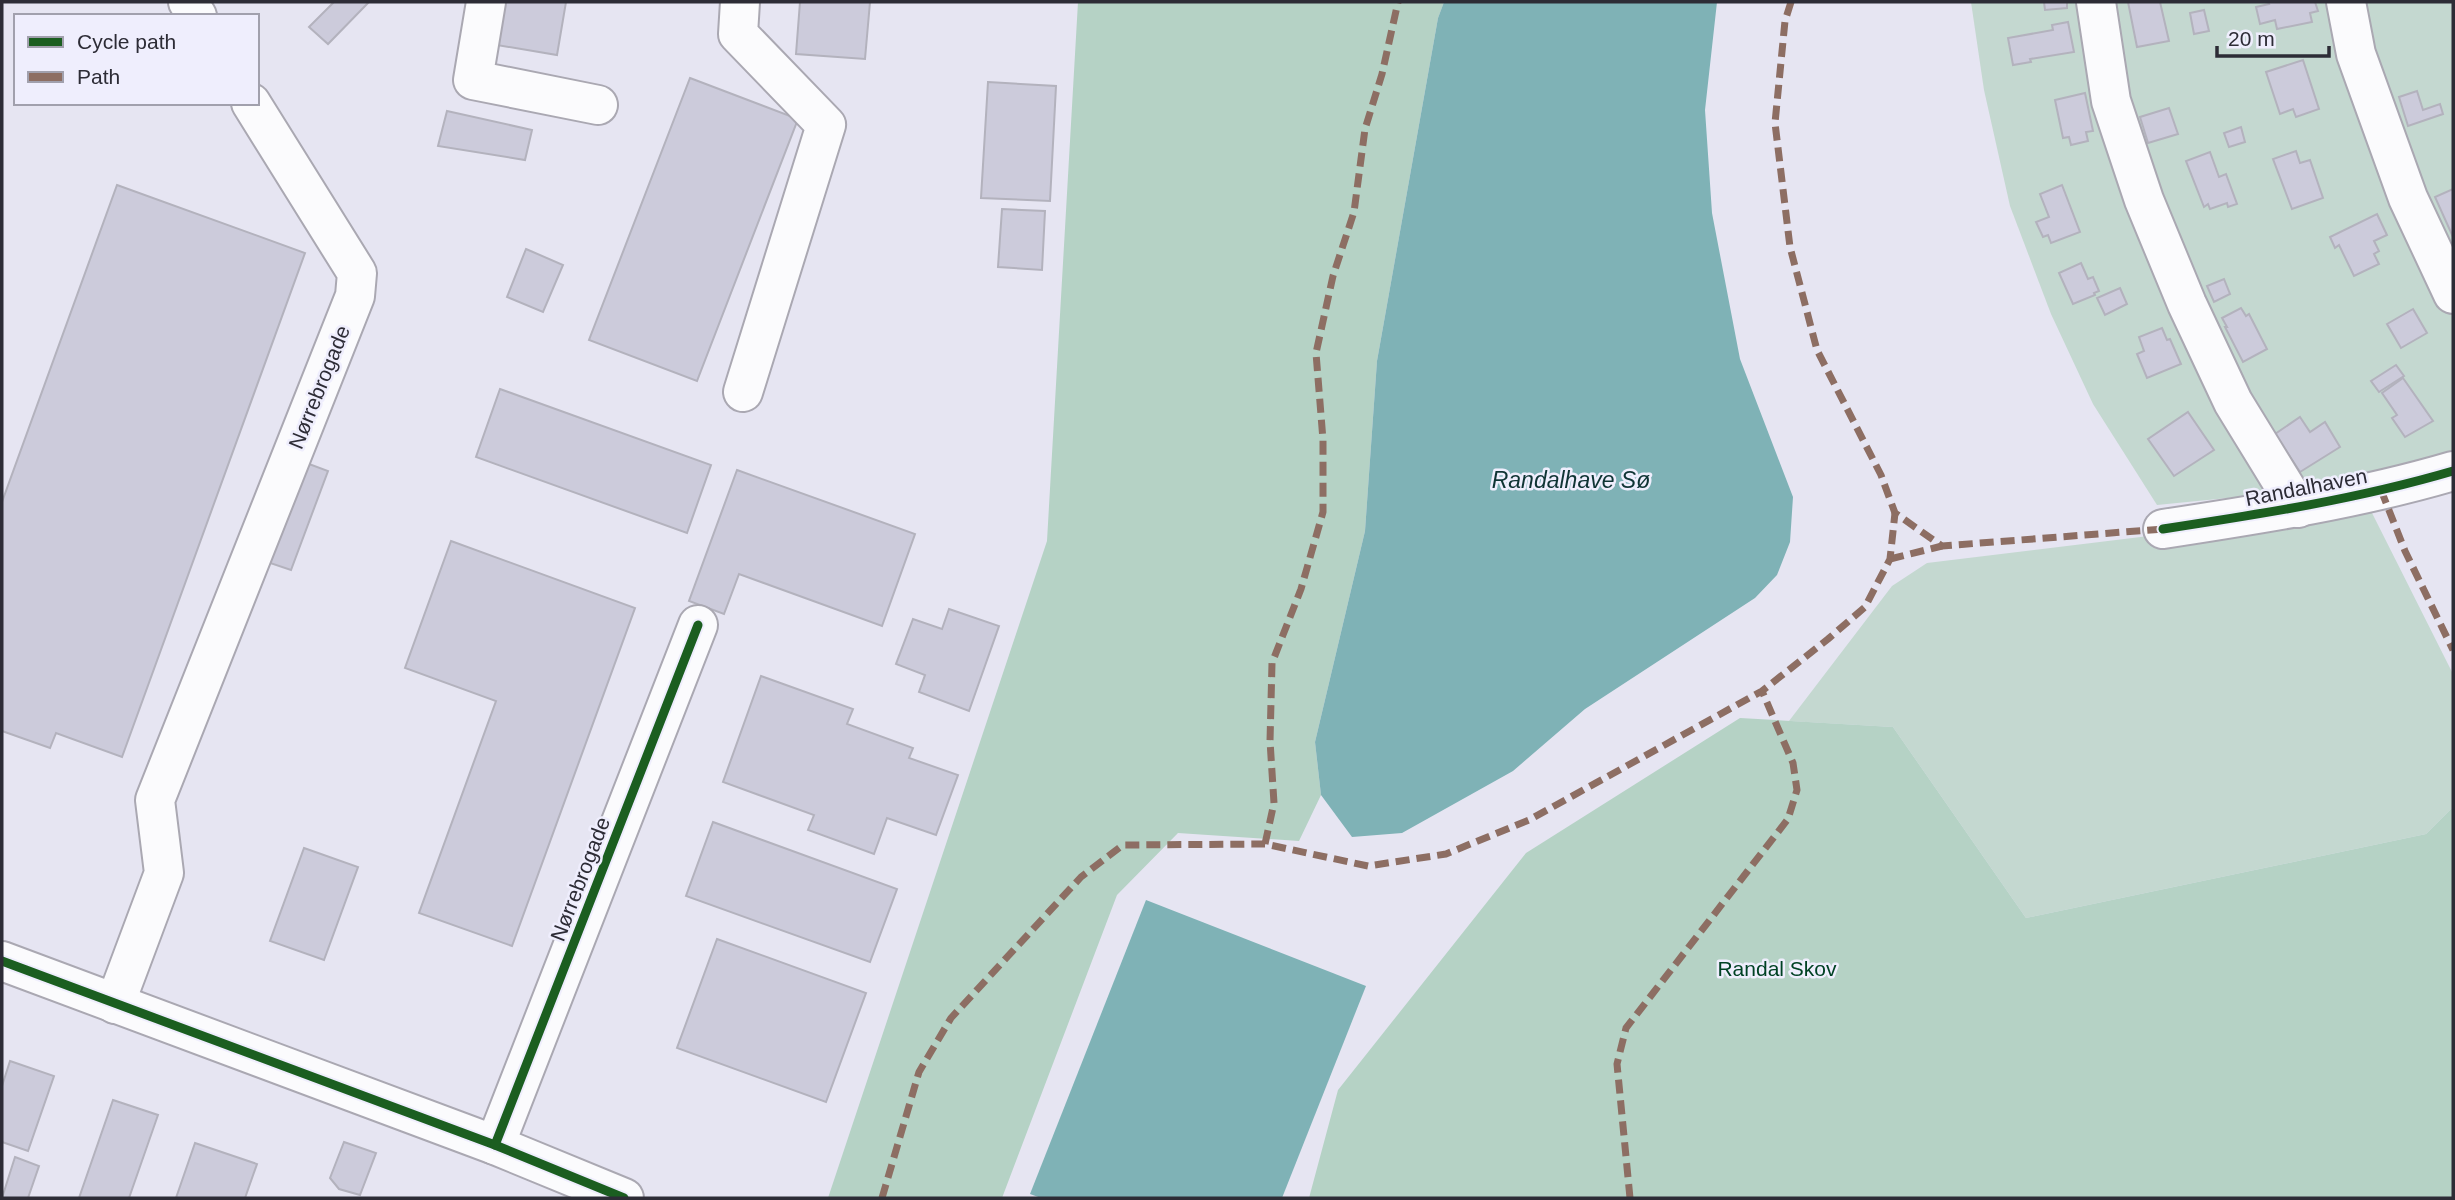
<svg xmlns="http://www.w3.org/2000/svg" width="2455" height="1200" viewBox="0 0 2455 1200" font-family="Helvetica,sans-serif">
<rect width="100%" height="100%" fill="#e6e5f2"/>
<!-- green -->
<g fill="#c4d8d0">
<path d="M1971,2H2453V452L2419,463L2298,491L2157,505L2093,404L2051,314L2010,206L1984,90Z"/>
<path d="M2370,509L2453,674V807L2426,834L2026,918L1893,727L1789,721L1892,586L1927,563Z"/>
</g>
<!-- forest -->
<g fill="#b5d2c5">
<path d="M1078,2H1444L1438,18L1377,361L1365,531L1315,742L1321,795L1299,841L1178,833L1117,895L1002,1198H828L1047,541Z"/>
<path d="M1740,718L1893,727L2026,918L2426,834L2453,807V1198H1309L1338,1090L1526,853Z"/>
</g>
<!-- water -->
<g fill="#7fb2b6">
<path d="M1444,2H1717L1705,110L1712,213L1740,359L1793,497L1790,542L1777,575L1755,598L1585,709L1513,771L1402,833L1352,837L1321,795L1315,742L1365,531L1377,361L1438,18Z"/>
<path d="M1146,900L1366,986L1282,1198H1041L1030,1194Z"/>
</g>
<!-- building -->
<g fill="#cccbdb" stroke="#b3b2bd" stroke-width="2">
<path d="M334,2H369L328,44L309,27Z"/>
<path d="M498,2H566L557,55L491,44Z"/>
<path d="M800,2H870L865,59L796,54Z"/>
<path d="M2044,2H2067V8L2045,10Z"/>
<path d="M2128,2H2160L2169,41L2137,47Z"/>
<path d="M2268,2H2315L2318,11L2310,13L2312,22L2277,29L2275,20L2260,24L2256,7L2269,4Z"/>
<path d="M2204,10L2209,31L2194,34L2190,13Z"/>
<path d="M2068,22L2074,52L2030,59L2031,62L2013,65L2008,38L2053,30L2052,25Z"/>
<path d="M2303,60L2319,109L2296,117L2293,109L2280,114L2266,72Z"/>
<path d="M690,78L798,119L697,381L589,340Z"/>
<path d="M988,82L1056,86L1050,201L981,198Z"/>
<path d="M2417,91L2423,110L2440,104L2443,114L2408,126L2399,97Z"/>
<path d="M2085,93L2093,131L2086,132L2088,141L2071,145L2069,137L2063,138L2055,100Z"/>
<path d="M2169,108L2178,134L2148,143L2140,117Z"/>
<path d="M447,111L532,130L525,160L438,146Z"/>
<path d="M2241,127L2245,142L2229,147L2224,133Z"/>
<path d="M2296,151L2300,163L2310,160L2323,198L2292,209L2273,159Z"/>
<path d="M2210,152L2219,177L2226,174L2237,204L2228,207L2227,203L2210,209L2208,204L2204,207L2186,161Z"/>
<path d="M117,185L305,253L122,757L56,733L50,748L2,731V502Z"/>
<path d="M2062,185L2080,232L2051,243L2048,235L2043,237L2036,222L2049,217L2040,194Z"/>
<path d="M2453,189V237L2435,197Z"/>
<path d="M1002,209L1045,211L1042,270L998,267Z"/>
<path d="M2377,214L2387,235L2374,241L2379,251L2374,254L2379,264L2354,276L2339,245L2335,248L2330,237Z"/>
<path d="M526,249L563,265L543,312L507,297Z"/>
<path d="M2081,263L2088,279L2093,277L2099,291L2094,293L2095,295L2073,304L2059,273Z"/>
<path d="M2224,279L2230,294L2214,302L2207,286Z"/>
<path d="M2120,288L2127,304L2105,315L2097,298Z"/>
<path d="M2241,308L2246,316L2249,314L2267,349L2243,362L2225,327H2227L2222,318Z"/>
<path d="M2413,309L2427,333L2401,348L2387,324Z"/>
<path d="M2162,328L2167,340L2170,339L2181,364L2147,378L2137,354L2144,351L2139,337Z"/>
<path d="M2396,365L2404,376L2379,392L2371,381Z"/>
<path d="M2403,378L2433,421L2405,437L2392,418L2397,415L2382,393Z"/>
<path d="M500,389L711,465L687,533L476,457Z"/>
<path d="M2188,412L2214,450L2174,476L2148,439Z"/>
<path d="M2300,417L2310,432L2325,422L2340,447L2300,472L2275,434Z"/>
<path d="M301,461L328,471L291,570L264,561Z"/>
<path d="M737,470L915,534L882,626L739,574L724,614L689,601Z"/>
<path d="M451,541L635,608L512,946L419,913L496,701L405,668Z"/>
<path d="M949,609L999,626L969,711L919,692L925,675L896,664L913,619L942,629Z"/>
<path d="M761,676L853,709L847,724L913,748L909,758L958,775L936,835L887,818L874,854L808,830L814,815L723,782Z"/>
<path d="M713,822L897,889L870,962L686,896Z"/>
<path d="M304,848L358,867L324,960L270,941Z"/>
<path d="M717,939L866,993L826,1102L677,1048Z"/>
<path d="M10,1061L54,1076L28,1151L2,1142V1086Z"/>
<path d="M113,1100L158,1115L129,1198H79Z"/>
<path d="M344,1142L376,1153L360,1195L339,1189L330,1178Z"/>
<path d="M195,1143L257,1164L245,1198H176Z"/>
<path d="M15,1157L39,1166L28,1198H2Z"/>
</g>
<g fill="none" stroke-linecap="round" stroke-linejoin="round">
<!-- minor casing -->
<g stroke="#aaa8b2" stroke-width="42">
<g id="minor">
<path d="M188,2L197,16"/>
<path d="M486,2L473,80L598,105"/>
<path d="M740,2L738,34L826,125L743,392"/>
<path d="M2096,2L2111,101L2144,200L2187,304L2233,402L2298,508"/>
<path d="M2346,2L2356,54L2408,198L2453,294"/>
<path d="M2163,529C2261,514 2358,499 2453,471"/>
<path d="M2,961L495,1145L624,1198"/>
<path d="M115,1004L164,873L155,800L355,296L357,273L251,103"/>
<path d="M495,1145L698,625"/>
</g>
</g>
<!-- minor -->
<use href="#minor" stroke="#fbfbfd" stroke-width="38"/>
<!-- quiet -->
<g stroke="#8d6e63" stroke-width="7" stroke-dasharray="14 7" stroke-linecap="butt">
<path d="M1791,2L1785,21L1775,123L1790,247L1817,350L1881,475L1895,513L1942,546L2163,529"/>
<path d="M2381,490L2405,551L2453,650"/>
<path d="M1890,559L1942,546"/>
<path d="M1265,844L1274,803L1270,741L1272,663L1301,589L1323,512V440L1316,353L1333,276L1354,212L1365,129L1382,74L1398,2"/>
<path d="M882,1198L919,1072L951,1018L1081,877L1123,845L1265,844L1368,866L1446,854L1529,820L1762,691L1828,639L1865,607L1890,559L1895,513"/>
<path d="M1630,1198L1617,1064L1626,1028L1788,819L1797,790L1793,763L1762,691"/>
</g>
<!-- cycleway casing -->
<g stroke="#efeefd" stroke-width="13">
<g id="cycleway">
<path d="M2163,529C2261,514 2358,499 2453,471"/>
<path d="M2,961L495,1145L624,1198"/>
<path d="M495,1145L698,625"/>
</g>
</g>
<!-- cycleway -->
<use href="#cycleway" stroke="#1b5e20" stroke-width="9"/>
</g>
<g text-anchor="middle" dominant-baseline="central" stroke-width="5" stroke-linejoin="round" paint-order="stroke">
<!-- street labels -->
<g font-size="21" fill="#2d2c36" stroke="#efeefd">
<text transform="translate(319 387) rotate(-68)">Nørrebrogade</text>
<text transform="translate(2306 487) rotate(-11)">Randalhaven</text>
<text transform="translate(580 879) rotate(-69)">Nørrebrogade</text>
</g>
<!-- park labels -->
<g font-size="21" fill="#004224" stroke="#efeefd">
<text x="1777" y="968">Randal Skov</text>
</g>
<!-- water labels -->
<g font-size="23" font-style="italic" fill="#0f3434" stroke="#efeefd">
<text x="1571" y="480">Randalhave Sø</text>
</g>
</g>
<!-- border -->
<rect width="2455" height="1200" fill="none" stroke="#2d2c36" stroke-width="7"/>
<!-- legend -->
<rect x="14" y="14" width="245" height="91" fill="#efeefd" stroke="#a1a0ad" stroke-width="2"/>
<rect x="28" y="37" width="35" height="10" fill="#1b5e20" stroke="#a1a0ad" stroke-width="2"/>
<text x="77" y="49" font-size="21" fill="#2d2c36">Cycle path</text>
<rect x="28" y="72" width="35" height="10" fill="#8d6e63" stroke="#a1a0ad" stroke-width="2"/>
<text x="77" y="84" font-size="21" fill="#2d2c36">Path</text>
<!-- scale -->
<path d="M2217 46v10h112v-10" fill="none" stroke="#2d2c36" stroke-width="3.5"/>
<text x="2228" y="46" font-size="21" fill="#2d2c36" stroke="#efeefd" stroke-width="5" paint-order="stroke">20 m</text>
</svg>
